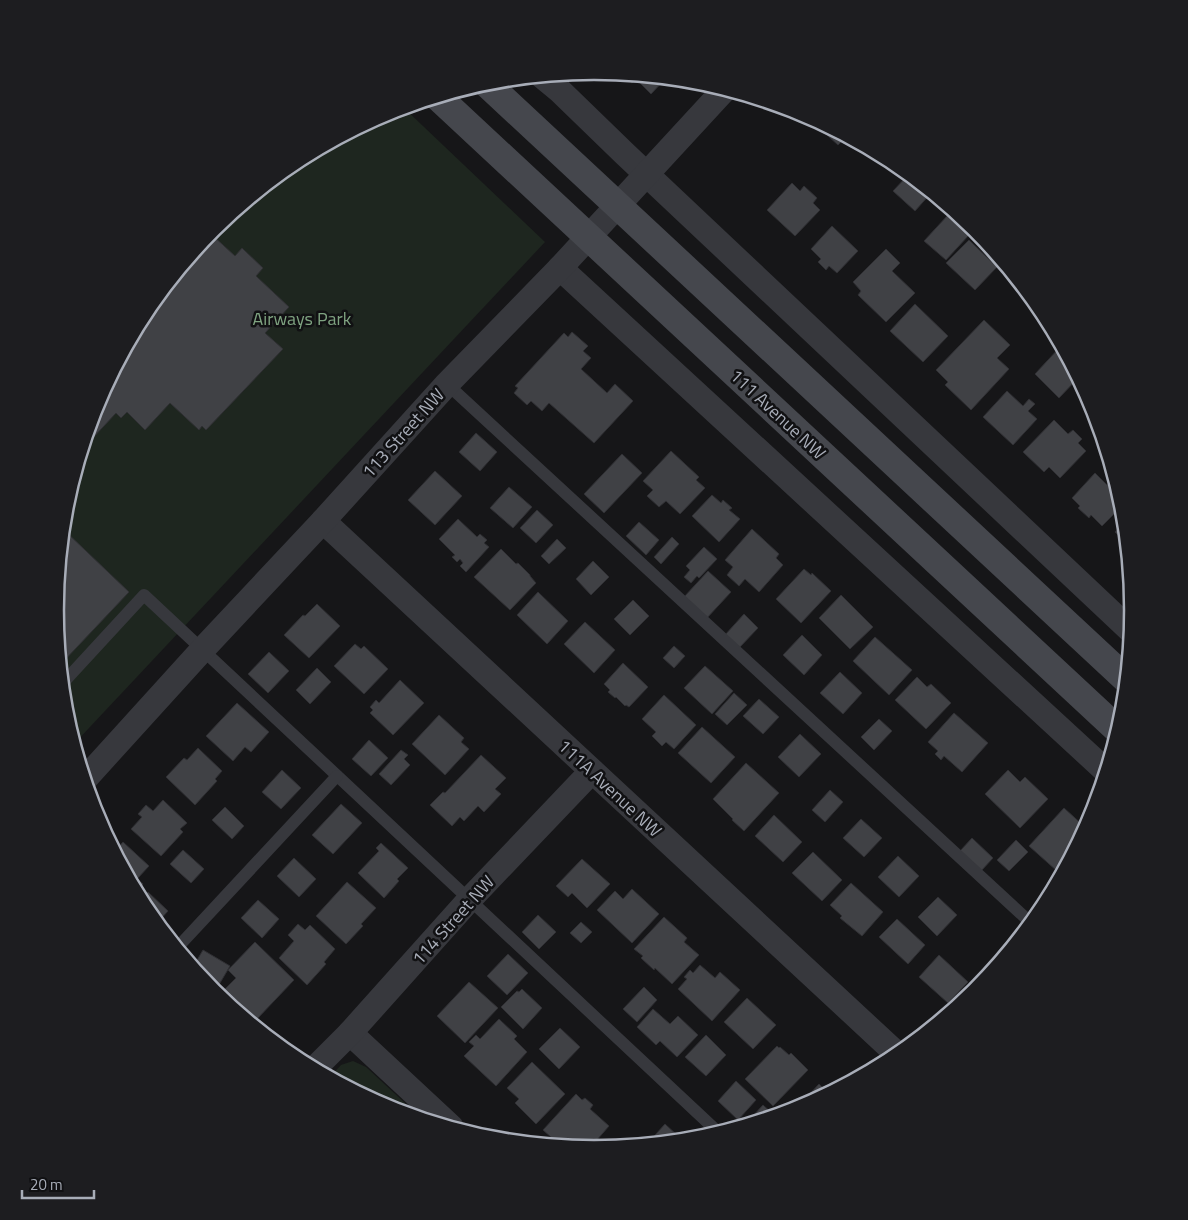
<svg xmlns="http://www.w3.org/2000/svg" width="1188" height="1220" viewBox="0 0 1188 1220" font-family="'Titillium Web',sans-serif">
<rect width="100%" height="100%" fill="#161618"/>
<!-- green -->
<g fill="#1e261f">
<path d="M403,107L545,242L74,744L65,715L55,610L65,505L96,403L146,310L213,229L295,162L388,112Z"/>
<path d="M353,1061L366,1067L421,1118L387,1108L330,1077L341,1065Z"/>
</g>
<!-- building -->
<g fill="#404145" stroke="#303034">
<path d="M621,74L666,78L651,94L636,79L632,83Z"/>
<path d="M833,129L846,137L838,145L827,135Z"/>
<path d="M909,174L931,193L915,211L893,191Z"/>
<path d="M792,183L800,191L804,186L817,198L813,203L820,210L795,236L767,210Z"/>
<path d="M948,215L969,235L946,260L924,241Z"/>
<path d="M832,226L858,251L837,273L829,266L826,270L818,262L821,259L811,249Z"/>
<path d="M210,233L235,256L242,248L263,268L256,276L289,307L265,333L283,349L206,430L202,426L199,430L170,403L145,430L127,412L121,418L116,413L90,441L86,437L96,403L146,310Z"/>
<path d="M969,240L997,267L975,290L946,263Z"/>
<path d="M886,249L900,263L892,271L915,293L886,322L858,295L861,291L853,282Z"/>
<path d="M915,304L948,336L923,362L890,331Z"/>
<path d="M984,320L1010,345L997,358L1009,369L971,410L945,385L948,382L936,370Z"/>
<path d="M572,332L588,346L583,351L591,358L581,369L607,393L615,384L633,401L594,443L549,403L542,411L531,401L527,405L514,393L518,388L515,386L564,333L568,337Z"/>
<path d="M1061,346L1078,378L1059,398L1035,374Z"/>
<path d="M1007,391L1023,406L1029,399L1035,404L1028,411L1037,419L1013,445L983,417Z"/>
<path d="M1054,420L1068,434L1073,430L1082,439L1078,443L1086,451L1060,478L1049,467L1044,472L1023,452Z"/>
<path d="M476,433L497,452L480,471L459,452Z"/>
<path d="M671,451L699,477L696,480L705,488L680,514L666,501L659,507L647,496L653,490L643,481Z"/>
<path d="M622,454L642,473L604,513L584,494Z"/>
<path d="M435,471L462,496L435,525L408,500Z"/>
<path d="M1095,473L1107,485L1113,478L1115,479L1118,491L1115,494L1121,499L1123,505L1102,526L1091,515L1089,518L1078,508L1080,506L1072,498Z"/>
<path d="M509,487L532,507L513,528L490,508Z"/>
<path d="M712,495L721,503L723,500L732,508L729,510L740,519L719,542L692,516Z"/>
<path d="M537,510L553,525L536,543L520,528Z"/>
<path d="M458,519L477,537L480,534L487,540L484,543L489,547L466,572L460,566L463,563L460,559L457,562L452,557L455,555L439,539Z"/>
<path d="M639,522L659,540L646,555L626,536Z"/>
<path d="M1124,522L1126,543L1115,532Z"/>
<path d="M63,529L129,592L60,665L55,610Z"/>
<path d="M752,529L779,554L776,558L783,565L759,592L745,579L739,586L727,575L733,567L725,560Z"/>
<path d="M672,537L679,544L661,564L654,557Z"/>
<path d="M557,539L566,548L549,564L541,556Z"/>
<path d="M704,547L717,559L699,578L697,576L691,583L684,577L690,570L686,566Z"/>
<path d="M501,549L516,564L518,563L530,575V576L536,583L510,610L474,577Z"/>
<path d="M593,561L609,577L591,595L576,579Z"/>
<path d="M804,569L811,575L812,573L831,591L801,623L776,599Z"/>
<path d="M708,571L731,592L706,619L684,597Z"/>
<path d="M538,592L568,621L547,644L517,615Z"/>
<path d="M841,595L873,627L850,649L819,618Z"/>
<path d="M633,600L649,616L630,635L614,619Z"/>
<path d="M317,604L340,626L309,658L284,635L303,615L305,616Z"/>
<path d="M744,614L758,628L739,648L725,635Z"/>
<path d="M585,622L615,650L594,673L564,644Z"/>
<path d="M802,635L822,655L804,675L783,655Z"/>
<path d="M875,637L912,670L889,695L853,661Z"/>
<path d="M355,644L361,649L364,646L388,669L364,694L334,666Z"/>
<path d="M674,646L685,656L674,668L663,658Z"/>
<path d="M269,652L289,671L268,693L248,674Z"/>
<path d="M623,663L648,687L629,707L626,705L625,706L616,697L615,698L608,692L610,690L604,684Z"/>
<path d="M705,666L733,691L712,714L684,688Z"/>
<path d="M317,668L331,682L310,704L296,690Z"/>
<path d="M840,672L862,693L843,714L820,693Z"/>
<path d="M917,677L927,687L931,684L951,703L926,729L895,700Z"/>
<path d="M400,680L424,703L393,735L370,713L373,710L370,707L376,700L379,703Z"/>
<path d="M734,693L747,705L727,725L715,714Z"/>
<path d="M664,695L696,725L674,749L666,742L662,746L652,736L656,732L642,719Z"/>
<path d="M759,699L779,717L763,734L743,716Z"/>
<path d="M237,703L269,732L251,752L245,747L233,761L206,736Z"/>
<path d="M954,713L988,743L962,772L944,756L941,760L935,754L938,751L928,742Z"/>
<path d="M439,715L464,738L461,742L469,749L445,775L412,744Z"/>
<path d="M879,719L892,731L874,750L861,737Z"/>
<path d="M702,727L735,757L711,783L678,753Z"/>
<path d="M800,734L821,754L799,777L778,757Z"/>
<path d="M369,740L388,758L371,776L352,759Z"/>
<path d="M198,748L222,771L215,779L217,781L195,805L166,777L184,758L187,760Z"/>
<path d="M401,750L408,755L404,759L410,765L391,785L379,774Z"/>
<path d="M481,755L506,778L495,789L501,794L484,812L478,806L464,821L460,817L452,826L430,805L443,792L445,793Z"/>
<path d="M746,763L779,793L744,831L732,820L733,819L713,799Z"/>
<path d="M282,770L301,788L281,809L262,792Z"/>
<path d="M1008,770L1020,782L1025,777L1048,799L1020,828L985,794Z"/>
<path d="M830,790L843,802L825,822L812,810Z"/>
<path d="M163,800L187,823L180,829L183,832L161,856L131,829L142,817L138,814L146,805L153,811Z"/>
<path d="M341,804L362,823L333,854L312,835Z"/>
<path d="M225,807L244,826L232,839L212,820Z"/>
<path d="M1064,808L1086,828L1071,856L1057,871L1029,846Z"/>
<path d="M774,815L802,842L783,862L755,836Z"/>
<path d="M861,819L882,838L864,857L843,838Z"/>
<path d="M972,838L993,858L981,871L960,851Z"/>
<path d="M1016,840L1028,852L1009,871L997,860Z"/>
<path d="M123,842L149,866L137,879L143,884L136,892L115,851Z"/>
<path d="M381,843L408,868L397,879L399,881L384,898L358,873L379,851L376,848Z"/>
<path d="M183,850L204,869L191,883L170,864Z"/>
<path d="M813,852L842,880L822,901L792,873Z"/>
<path d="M898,856L919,876L899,897L878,877Z"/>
<path d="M294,858L316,879L299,897L277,876Z"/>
<path d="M582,859L610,884L587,908L572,893L568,897L556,886Z"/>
<path d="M347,882L376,908L361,924L363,926L346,944L316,916Z"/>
<path d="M851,883L883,912L862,936L840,918L842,916L830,905Z"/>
<path d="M632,889L659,914L632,943L597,910L615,891L623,899Z"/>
<path d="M148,892L168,911L157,923L146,909L140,899Z"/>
<path d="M938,897L957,915L937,936L918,917Z"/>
<path d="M258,900L279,919L262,938L241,918Z"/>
<path d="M538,915L556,932L539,949L522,932Z"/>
<path d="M664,917L687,938L684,942L699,955L672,984L655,968L654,970L641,958L643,956L634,949Z"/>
<path d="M897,919L925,945L908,964L879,937Z"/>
<path d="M581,922L592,932L581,943L570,933Z"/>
<path d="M298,924L305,930L310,925L335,949L324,962L326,964L307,985L279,958L294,941L288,935Z"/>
<path d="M255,942L294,980L257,1019L225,989L236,978L228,970Z"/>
<path d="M203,950L230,966L217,988L204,980L193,967Z"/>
<path d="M508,954L528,973L507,995L487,976Z"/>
<path d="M939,955L968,982L948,1003L919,977Z"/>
<path d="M700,965L715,978L720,972L740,990L712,1021L678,989L687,979L684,977L690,970L693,973Z"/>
<path d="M469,982L498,1008L465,1043L437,1016Z"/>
<path d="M644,987L657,1000L637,1022L623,1009Z"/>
<path d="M522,989L542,1008L523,1029L501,1007L517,991L519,992Z"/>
<path d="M747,998L776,1025L753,1049L724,1022Z"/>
<path d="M653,1009L670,1024L678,1016L698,1035L677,1057L660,1041L656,1045L637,1027Z"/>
<path d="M499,1019L517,1036L514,1039L527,1052L496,1086L464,1056L474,1046L469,1042L476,1035L480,1039Z"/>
<path d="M560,1028L580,1047L559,1069L539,1049Z"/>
<path d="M706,1035L726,1055L706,1076L685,1057Z"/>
<path d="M777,1046L779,1048L780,1047L789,1055L791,1053L808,1070L773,1106L745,1079Z"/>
<path d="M532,1062L565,1094L536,1124L515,1103L519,1099L507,1088Z"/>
<path d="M736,1081L756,1100L738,1120L718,1101Z"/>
<path d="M819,1084L828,1093L796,1109Z"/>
<path d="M576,1094L582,1100L585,1098L593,1105L590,1109L609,1126L589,1149L570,1147L567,1144L560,1145L543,1130Z"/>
<path d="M763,1105L774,1115L772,1117L758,1121L753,1116Z"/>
<path d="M665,1124L679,1137L675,1141L647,1144Z"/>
<path d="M610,1141L616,1147L603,1148Z"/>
</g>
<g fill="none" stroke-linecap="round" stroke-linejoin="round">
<!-- service -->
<g stroke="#37383d" stroke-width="12">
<path d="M447,384L1031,923"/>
<path d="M62,684L144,595L719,1133"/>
<path d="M177,948L337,776"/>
</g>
<!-- minor -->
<g stroke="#37383d" stroke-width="25">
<path d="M542,76L559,90L625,154L1131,631"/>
<path d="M560,268L1106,771"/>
<path d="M323,521L898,1055"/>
<path d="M85,779L203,649L323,521L447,384L560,268L725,89"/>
<path d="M350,1033L451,1127"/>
<path d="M314,1069L350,1033L469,900L592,771"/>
</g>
<!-- secondary -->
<g stroke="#45474d" stroke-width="28">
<path d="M485,82L1126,679"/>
<path d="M438,97L1118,730"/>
</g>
</g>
<g text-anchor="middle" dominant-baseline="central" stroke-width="5" stroke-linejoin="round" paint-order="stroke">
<!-- park labels -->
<g font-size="18" fill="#7fa381" stroke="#111113">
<text x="302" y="318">Airways Park</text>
</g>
<!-- street labels -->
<g font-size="18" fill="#a8adb8" stroke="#111113">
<text transform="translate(778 414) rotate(43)">111 Avenue NW</text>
<text transform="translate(403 433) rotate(-48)">113 Street NW</text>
<text transform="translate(610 788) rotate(43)">111A Avenue NW</text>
<text transform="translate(453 920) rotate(-48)">114 Street NW</text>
</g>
</g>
<!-- crop -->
<path d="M0 0H1188V1220H0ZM64 610a530 530 0 1 1 1060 0a530 530 0 1 1-1060 0Z" fill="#1d1d20" fill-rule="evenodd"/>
<path fill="none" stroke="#a8adb8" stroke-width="2.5" d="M64 610a530 530 0 1 1 1060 0a530 530 0 1 1-1060 0Z"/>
<!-- scale -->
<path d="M22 1190v8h72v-8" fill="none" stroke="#a8adb8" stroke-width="2.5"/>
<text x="30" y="1190" font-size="15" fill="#a8adb8" stroke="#111113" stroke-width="4" paint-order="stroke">20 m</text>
</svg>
